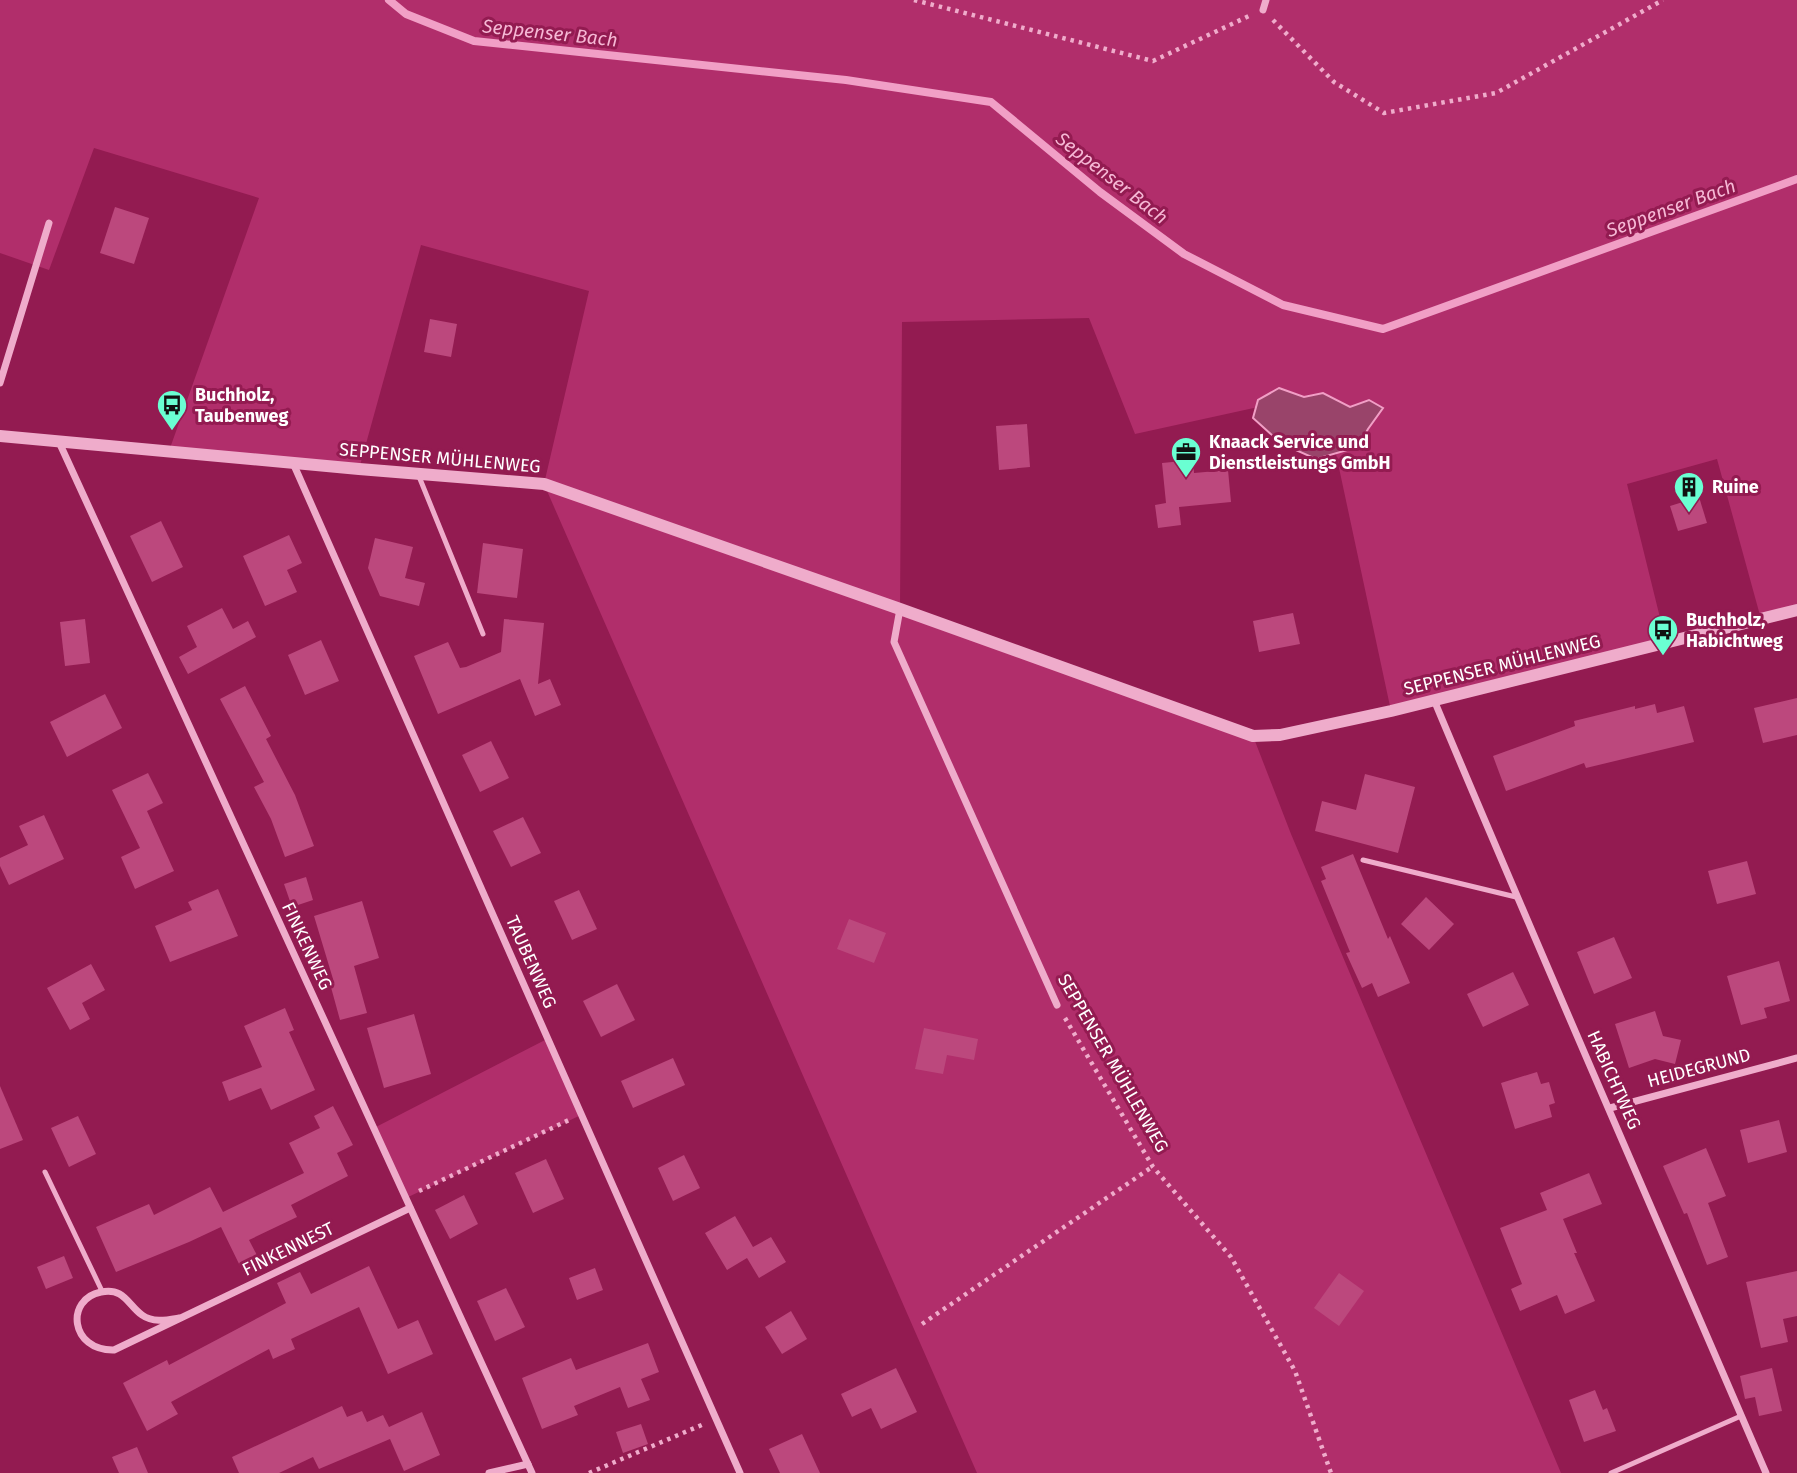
<svg xmlns="http://www.w3.org/2000/svg" width="1797" height="1473" viewBox="0 0 1797 1473" font-family="'Fira Sans',sans-serif">
<rect width="100%" height="100%" fill="#931b51"/>
<!-- green -->
<g fill="#b12e6b">
<path d="M0,0H1797V610L1761,619L1717,459L1627,484L1666,642L1391,711L1323,393L1135,434L1089,318L902,322L900,608L1253,736L1291,834L1561,1473H977L544,484L589,291L421,245L359,469L169,451L259,198L94,148L49,270L0,253Z"/>
<path d="M547,1039L581,1115L406,1198L374,1128Z"/>
</g>
<!-- water -->
<path fill="#99446a" stroke="#f19fc6" stroke-width="2" d="M1279,388L1304,397L1323,393L1350,407L1369,400L1383,408L1368,429L1358,447L1316,459L1282,444L1253,418L1258,400Z"/>
<g fill="none" stroke-linecap="round" stroke-linejoin="round">
<!-- stream -->
<path stroke="#f19fc6" stroke-width="8" d="M389,0L406,14L474,41L846,80L991,102L1100,192L1184,254L1283,305L1383,329L1797,179"/>
</g>
<!-- building -->
<g fill="#bc487d">
<path d="M115,207L149,218L134,264L100,253Z"/>
<path d="M430,319L457,324L451,357L424,352Z"/>
<path d="M1027,424L1030,467L999,470L996,426Z"/>
<path d="M1193,460L1194,473L1228,470L1231,502L1179,507L1181,525L1158,528L1155,505L1166,503L1162,463Z"/>
<path d="M1699,497L1707,523L1678,531L1670,506Z"/>
<path d="M161,521L183,567L152,582L130,536Z"/>
<path d="M289,535L302,563L287,570L297,592L265,606L243,556Z"/>
<path d="M375,538L413,547L405,578L425,583L419,606L380,596L368,568Z"/>
<path d="M483,543L523,549L517,598L477,593Z"/>
<path d="M222,608L233,629L248,621L256,637L188,674L179,657L197,647L187,626Z"/>
<path d="M1293,613L1300,644L1259,652L1253,621Z"/>
<path d="M85,619L90,663L65,666L60,622Z"/>
<path d="M504,619L544,623L538,684L550,679L561,705L535,716L520,679L438,714L414,656L448,642L460,668L466,667L501,652Z"/>
<path d="M321,640L339,681L305,695L288,655Z"/>
<path d="M245,686L271,736L266,739L295,795L314,846L285,857L271,819L254,787L264,782L220,699Z"/>
<path d="M105,694L122,728L67,757L50,722Z"/>
<path d="M1797,698V735L1763,743L1754,708Z"/>
<path d="M1655,704L1657,713L1684,706L1694,742L1586,768L1584,763L1506,791L1493,756L1575,726L1574,721L1635,706V709Z"/>
<path d="M491,741L509,778L480,792L462,755Z"/>
<path d="M148,773L163,803L147,811L174,871L135,889L121,857L140,848L112,790Z"/>
<path d="M1365,774L1415,787L1398,853L1315,831L1322,801L1356,810Z"/>
<path d="M44,815L64,859L9,885L0,866V858L28,845L19,826Z"/>
<path d="M523,817L541,853L511,867L493,831Z"/>
<path d="M1353,854L1388,939L1390,936L1410,983L1378,997L1372,983L1362,988L1346,953L1350,952L1321,881L1326,879L1321,867Z"/>
<path d="M1747,861L1756,894L1717,904L1708,871Z"/>
<path d="M306,877L313,900L292,907L284,884Z"/>
<path d="M218,889L238,936L170,962L155,926L192,910L188,902Z"/>
<path d="M579,890L597,929L572,940L554,901Z"/>
<path d="M1426,897L1454,924L1429,950L1401,924Z"/>
<path d="M362,901L379,958L354,966L367,1013L340,1020L329,980L333,979L314,916Z"/>
<path d="M849,919L886,933L874,963L837,949Z"/>
<path d="M1614,937L1632,978L1594,994L1577,952Z"/>
<path d="M1779,961L1790,1001L1764,1008L1767,1018L1741,1025L1727,976Z"/>
<path d="M91,964L105,990L82,1003L90,1019L70,1030L47,988Z"/>
<path d="M1513,972L1529,1005L1483,1027L1467,994Z"/>
<path d="M617,984L635,1020L601,1037L583,1001Z"/>
<path d="M285,1008L294,1030L289,1032L315,1090L271,1110L261,1088L229,1101L222,1082L262,1067L244,1026Z"/>
<path d="M1655,1011L1663,1036L1681,1040L1675,1064L1655,1059L1629,1068L1615,1024Z"/>
<path d="M414,1014L431,1074L384,1088L367,1028Z"/>
<path d="M924,1028L978,1039L974,1060L947,1055L943,1074L915,1069Z"/>
<path d="M673,1058L685,1085L633,1108L621,1081Z"/>
<path d="M1537,1072L1541,1084L1549,1082L1555,1103L1549,1105L1552,1117L1515,1129L1501,1083Z"/>
<path d="M0,1086L23,1140L0,1149Z"/>
<path d="M333,1106L353,1145L337,1153L348,1176L291,1205L297,1217L249,1240L261,1263L243,1272L221,1227L189,1242L116,1272L96,1227L149,1204L154,1215L210,1187L223,1212L304,1173L289,1143L320,1128L314,1116Z"/>
<path d="M78,1116L96,1154L69,1167L51,1128Z"/>
<path d="M1779,1120L1787,1152L1748,1163L1740,1130Z"/>
<path d="M1706,1148L1726,1196L1708,1203L1728,1257L1707,1265L1687,1213L1684,1214L1663,1166Z"/>
<path d="M684,1155L700,1188L673,1201L658,1168Z"/>
<path d="M546,1159L564,1199L533,1213L515,1173Z"/>
<path d="M1589,1173L1602,1204L1563,1219L1577,1253H1574L1595,1301L1565,1314L1557,1295L1520,1311L1511,1289L1522,1284L1500,1228L1547,1210L1540,1193Z"/>
<path d="M464,1195L478,1224L450,1239L435,1210Z"/>
<path d="M735,1216L753,1247L771,1237L786,1262L759,1278L747,1258L727,1270L705,1233Z"/>
<path d="M64,1256L73,1278L46,1289L37,1267Z"/>
<path d="M369,1266L398,1329L418,1320L433,1354L388,1374L359,1307L291,1339L295,1349L273,1359L269,1349L171,1402L178,1414L147,1431L123,1383L167,1360L169,1365L286,1303L277,1283L300,1272L311,1294Z"/>
<path d="M595,1268L603,1290L577,1300L569,1278Z"/>
<path d="M1797,1271V1316L1783,1319L1788,1342L1761,1348L1746,1282Z"/>
<path d="M1339,1273L1364,1291L1339,1326L1314,1308Z"/>
<path d="M506,1288L525,1327L495,1341L477,1301Z"/>
<path d="M791,1311L807,1339L782,1354L765,1327Z"/>
<path d="M648,1343L659,1372L641,1379L650,1400L628,1408L620,1387L574,1406L578,1415L542,1429L522,1378L571,1358L576,1370Z"/>
<path d="M896,1368L917,1412L881,1429L871,1408L852,1417L841,1394Z"/>
<path d="M1772,1368L1782,1411L1759,1416L1755,1397L1745,1399L1740,1376Z"/>
<path d="M1595,1390L1603,1410L1607,1408L1616,1431L1584,1442L1569,1400Z"/>
<path d="M342,1406L347,1417L362,1411L367,1422L383,1415L389,1427L422,1412L440,1455L404,1471L390,1439L319,1469L313,1457L279,1473H239L232,1457Z"/>
<path d="M641,1424L648,1444L623,1453L616,1432Z"/>
<path d="M802,1434L820,1473H780L769,1449Z"/>
<path d="M137,1447L148,1473H119L112,1457Z"/>
</g>
<g fill="none" stroke-linecap="round" stroke-linejoin="round">
<!-- path -->
<g stroke="#efaccb" stroke-width="4.5" stroke-dasharray="3.5 5" stroke-linecap="butt">
<path d="M914,0L1153,61L1249,16"/>
<path d="M1273,20L1334,82L1384,113L1496,93L1663,0"/>
<path d="M1065,1018L1153,1167L1231,1257L1295,1371L1331,1473"/>
<path d="M419,1191L569,1120"/>
<path d="M922,1324L1152,1167"/>
<path d="M589,1473L704,1424"/>
</g>
<!-- service -->
<g stroke="#efaccb" stroke-width="5">
<path d="M418,474L483,634"/>
<path d="M1363,860L1516,897"/>
<path d="M45,1172L102,1291"/>
<path d="M1611,1473L1741,1416"/>
</g>
<!-- minor -->
<g stroke="#efaccb" stroke-width="7">
<path d="M1263,10L1266,0"/>
<path d="M0,383L49,223"/>
<path d="M59,442L532,1473"/>
<path d="M293,463L740,1473"/>
<path d="M900,609L894,642L1057,1005"/>
<path d="M1434,700C1542,958 1655,1215 1766,1473"/>
<path d="M1610,1108L1797,1058"/>
<path d="M179,1318C167,1320 153,1323 142,1315C128,1305 124,1287 101,1292C65,1299 70,1351 114,1350L410,1208"/>
<path d="M489,1473L528,1464"/>
</g>
<!-- tertiary -->
<path stroke="#efaccb" stroke-width="12" d="M0,436L359,469L544,484L900,609L1253,736L1280,735L1391,711L1797,610"/>
</g>
<!-- icons -->
<defs>
<g id="bus-pin" transform="scale(1.575)"><path d="M0 17L-7.5 6A9.5 9.5 0 1 1 7.5 6Z" fill="#6affd2" stroke="#931b51"/><path d="M-5-6H5V4H4V6H2V4H-2V6H-4V4H-5ZM-3.5-4V0h7V-4ZM-3.5 1.2v1.5H-2V1.2ZM2 1.2v1.5H3.5V1.2Z" fill="#111"/></g>
<g id="office-pin" transform="scale(1.575)"><path d="M0 17L-7.5 6A9.5 9.5 0 1 1 7.5 6Z" fill="#6affd2" stroke="#931b51"/><path d="M-6-3h4V-5.5h4V-3h4V5H-6ZM-1-4.5V-3h2v-1.5ZM-6 0V1H6V0Z" fill="#111"/></g>
<g id="building-pin" transform="scale(1.575)"><path d="M0 17L-7.5 6A9.5 9.5 0 1 1 7.5 6Z" fill="#6affd2" stroke="#931b51"/><path d="M-4-6H4V6H1V3H-1V6H-4ZM-2.5-4.3h1.7v1.8h-1.7ZM.8-4.3h1.7v1.8H.8ZM-2.5-1h1.7V.8h-1.7ZM.8-1h1.7V.8H.8Z" fill="#111"/></g>
</defs>
<g fill-rule="evenodd">
<use href="#bus-pin" x="172" y="405"/>
<use href="#office-pin" x="1186" y="452"/>
<use href="#building-pin" x="1689" y="487"/>
<use href="#bus-pin" x="1663" y="630"/>
</g>
<g text-anchor="middle" dominant-baseline="central" stroke-width="6" stroke-linejoin="round" paint-order="stroke">
<!-- poi labels -->
<g font-size="18" font-weight="bold" fill="#fff" stroke="#931b51" text-anchor="start">
<text x="195" y="395">Buchholz,<tspan x="195" dy="21">Taubenweg</tspan></text>
<text x="1209" y="442">Knaack Service und<tspan x="1209" dy="21">Dienstleistungs GmbH</tspan></text>
<text x="1712" y="487">Ruine</text>
<text x="1686" y="620">Buchholz,<tspan x="1686" dy="21">Habichtweg</tspan></text>
</g>
<!-- street labels -->
<g font-size="18" fill="#fff" stroke="#931b51">
<text transform="translate(440 458) rotate(5)">SEPPENSER MÜHLENWEG</text>
<text transform="translate(1502 665) rotate(-14)">SEPPENSER MÜHLENWEG</text>
<text transform="translate(307 946) rotate(65)">FINKENWEG</text>
<text transform="translate(531 962) rotate(66)">TAUBENWEG</text>
<text transform="translate(1113 1063) rotate(60)">SEPPENSER MÜHLENWEG</text>
<text transform="translate(1699 1068) rotate(-15)">HEIDEGRUND</text>
<text transform="translate(1614 1080) rotate(66)">HABICHTWEG</text>
<text transform="translate(288 1249) rotate(-26)">FINKENNEST</text>
</g>
<!-- water labels -->
<g font-size="19" font-style="italic" fill="#f6b8d5" stroke="#931b51">
<text transform="translate(550 33) rotate(6)">Seppenser Bach</text>
<text transform="translate(1112 178) rotate(38)">Seppenser Bach</text>
<text transform="translate(1671 208) rotate(-20)">Seppenser Bach</text>
</g>
</g>
</svg>
